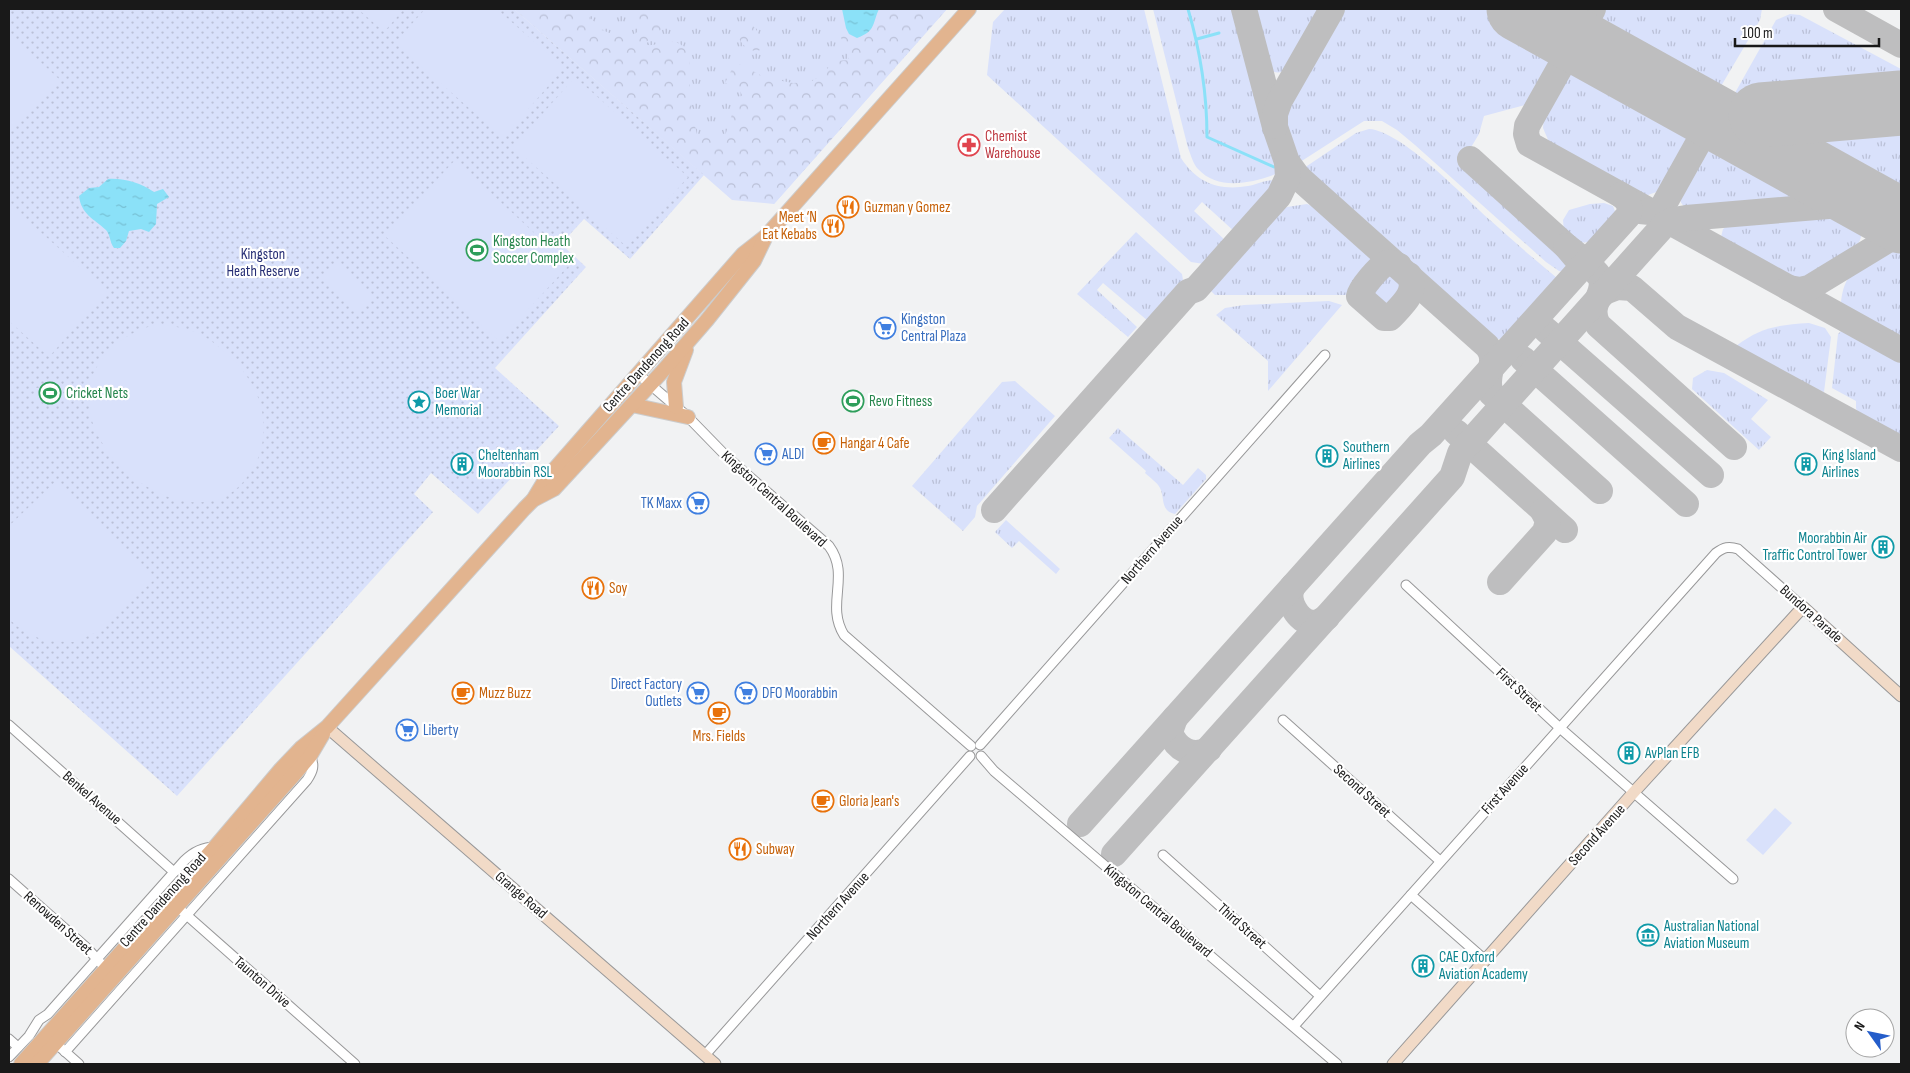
<svg xmlns="http://www.w3.org/2000/svg" width="1910" height="1073" viewBox="0 0 1910 1073" font-family="'Sofia Sans Condensed',sans-serif">
<defs>
<pattern id="grass-tufts" width="24" height="20" patternUnits="userSpaceOnUse" patternTransform="scale(1.25)"><rect width="24" height="20" fill="#d9e1fb"/><path d="M3 7l-1-3M5 7V3M7 7l1-3M15 17l-1-3M17 17v-4M19 17l1-3" fill="none" stroke="#bac0d7"/></pattern>
<pattern id="forest-crowns" width="20" height="18" patternUnits="userSpaceOnUse" patternTransform="scale(1.25)"><rect width="20" height="18" fill="#d9e1fb"/><path d="M2 6a3 3 0 1 1 6 0M12 15a3 3 0 1 1 6 0" fill="none" stroke="#bac0d7"/></pattern>
<pattern id="park-dots" width="8" height="8" patternUnits="userSpaceOnUse" patternTransform="scale(1.25)"><rect width="8" height="8" fill="#d9e1fb"/><path d="M2 2h.1M6 6h.1" fill="none" stroke="#bac0d7" stroke-width="1.8" stroke-linecap="round"/></pattern>
<pattern id="water-ripples" width="26" height="14" patternUnits="userSpaceOnUse" patternTransform="scale(1.25)"><rect width="26" height="14" fill="#8be1f8"/><path d="M2 4q2-2 4 0t4 0M15 11q2-2 4 0t4 0" fill="none" stroke="#77c0d4"/></pattern>
</defs>
<rect width="100%" height="100%" fill="#f1f2f3"/>
<!-- grass -->
<g fill="url(#grass-tufts)">
<path d="M514,9H947L774,204Z"/>
<path d="M1005,9H1144L1181,158C1197,183 1219,191 1248,186C1257,185 1271,177 1278,182L1266,200L1236,233L1202,202L1194,211L1227,242L1204,264L1191,262L987,75L993,22Z"/>
<path d="M1153,9H1237L1278,164V170L1276,174C1252,183 1218,191 1198,169C1193,164 1191,155 1188,148Z"/>
<path d="M1251,9H1324L1291,66C1282,75 1272,75 1266,64Z"/>
<path d="M1346,9H1492L1562,48L1531,100L1525,105L1484,116L1479,134L1461,164L1562,254L1566,264L1564,272L1559,271L1546,262L1415,145L1397,130L1382,121H1364L1297,164C1285,143 1282,126 1288,103L1336,16Z"/>
<path d="M1548,9H1584L1576,24Z"/>
<path d="M1603,9H1762L1760,20L1717,93L1607,35L1600,17Z"/>
<path d="M1790,14L1800,15L1901,69V88L1732,102L1731,100L1776,20Z"/>
<path d="M1581,68L1685,126L1689,137L1687,145L1659,191L1648,195L1636,193L1549,142L1543,128L1544,115L1568,74Z"/>
<path d="M1901,118V191H1900L1884,187L1779,128Z"/>
<path d="M1369,129C1402,131 1464,197 1490,220C1512,240 1534,259 1557,278V280L1507,336C1497,343 1492,336 1483,332L1304,172V168L1356,133Z"/>
<path d="M1723,146L1743,150L1823,193V196L1819,199L1700,209C1671,210 1680,192 1689,175C1694,167 1699,155 1708,150C1712,148 1718,147 1723,146Z"/>
<path d="M1604,203L1613,206L1616,214C1613,222 1607,228 1602,234C1589,246 1576,245 1564,232L1563,220L1569,210L1590,204Z"/>
<path d="M1307,204L1326,212L1370,251L1375,261L1347,295H1215L1209,289L1273,215L1287,207Z"/>
<path d="M1849,212C1853,220 1861,226 1861,236C1860,254 1808,282 1792,280L1725,242L1721,237L1723,229L1731,223Z"/>
<path d="M1136,232L1182,274L1183,280L1148,321L1103,283L1097,290L1137,327L1128,337L1077,294Z"/>
<path d="M1901,246V341L1847,311L1841,302C1842,293 1844,283 1850,276C1858,265 1888,247 1901,246Z"/>
<path d="M1393,273L1401,279L1403,290L1390,307L1370,290L1383,276Z"/>
<path d="M1329,301L1342,305L1268,391V361L1216,315L1225,308L1244,305Z"/>
<path d="M1809,323L1825,328L1831,337L1824,392L1816,390L1741,351L1736,346C1761,327 1778,325 1809,323Z"/>
<path d="M1847,330L1901,359V438L1858,415L1856,408V401L1832,388L1838,334L1841,331Z"/>
<path d="M1707,370L1724,373L1768,400L1751,419L1771,437L1759,450L1692,389L1693,378Z"/>
<path d="M1015,381L1055,416L977,506L975,517L963,531L912,486L1002,382Z"/>
<path d="M1118,428L1183,485L1198,468L1206,475V479L1175,514C1160,511 1165,498 1160,488C1157,482 1150,478 1145,473L1146,471L1109,438Z"/>
<path d="M1006,520L1060,569L1056,574L1019,541L1012,548L995,532Z"/>
</g>
<!-- forest -->
<g fill="url(#forest-crowns)">
<path d="M514,9H583C603,32 602,35 634,35L638,31L637,9H657L662,28L656,36L647,41V45C656,46 665,41 674,42C695,45 689,78 690,93C691,107 694,121 697,135L703,137L725,136L733,111L742,95L739,89L725,83L734,65L740,64L766,78L793,83L810,82L819,77L835,61L849,60L839,32L845,23L846,28L874,26L879,9H947L774,204L732,200Z"/>
<path d="M750,23C758,30 761,37 762,47L758,52C746,49 743,46 737,35L739,27L743,24Z"/>
</g>
<!-- park -->
<path fill="url(#park-dots)" d="M9,9H514L704,175L630,259L584,219L561,244L586,267L495,368L559,426L478,514L431,473L414,494L433,512L177,796L9,646Z"/>
<!-- pitch -->
<g fill="#d9e1fb">
<path d="M358,9H404L384,32Z"/>
<path d="M425,9H497L564,68L503,138L395,43Z"/>
<path d="M9,33L59,79L9,133Z"/>
<path d="M575,77L688,177L627,247L513,147Z"/>
<path d="M455,160L569,265L499,341L385,236Z"/>
<path d="M9,204L107,291L49,357L9,321Z"/>
<path d="M338,262L374,298L357,313L323,278Z"/>
<path d="M158,324C170,326 183,327 195,332C204,335 213,342 220,348C255,375 275,418 257,461C255,466 250,472 247,477C192,555 43,436 102,359C117,340 134,330 158,324Z"/>
<path d="M63,387V398L36,399V388Z"/>
<path d="M56,481L154,580L97,632L74,642L44,641L18,627L9,619V526Z"/>
<path d="M1775,808L1792,823L1763,855L1746,840Z"/>
</g>
<!-- water -->
<g fill="url(#water-ripples)">
<path d="M842,9H879C872,24 876,31 857,38L849,34L846,28Z"/>
<path d="M108,179C125,178 140,183 154,192L163,189L169,197L157,204L156,224L149,232L141,229L129,231L126,241L120,248H114C110,243 110,234 106,230C94,219 81,214 79,196L89,188L99,187Z"/>
</g>
<g fill="none" stroke-linecap="round" stroke-linejoin="round">
<!-- stream -->
<g stroke="#8be1f8" stroke-width="3">
<path d="M1188,9C1200,50 1207,94 1207,137L1274,167"/>
<path d="M1197,39L1219,33"/>
</g>
<!-- taxiway -->
<g stroke="#bebebf" stroke-width="26">
<path d="M1244,9L1275,127L1287,162L1298,177L1487,346C1500,362 1483,375 1491,393L1600,491"/>
<path d="M1593,9L1527,126L1526,134L1529,144L1901,350"/>
<path d="M1836,9L1901,45"/>
<path d="M1275,126V114L1280,100L1332,9"/>
<path d="M1470,159L1566,246L1577,259"/>
<path d="M1640,211L1650,212L1658,215L1706,129C1718,115 1744,117 1761,115"/>
<path d="M1566,246C1575,253 1597,270 1601,279C1606,295 1587,304 1598,325L1734,447"/>
<path d="M1399,266C1395,264 1392,262 1387,263C1380,265 1360,289 1359,296L1384,318H1390C1401,306 1419,292 1409,275"/>
<path d="M1789,288L1800,290L1809,288L1901,232"/>
<path d="M1604,292L1617,287L1632,288L1677,327L1901,449"/>
<path d="M1546,330L1711,475"/>
<path d="M1523,359L1686,504"/>
<path d="M1456,432L1565,530"/>
<path d="M994,510L1188,292L1196,289L1279,196L1288,177L1287,162"/>
<path d="M1500,582L1545,532L1548,521L1543,511"/>
<path d="M1293,586C1285,600 1298,622 1313,623C1318,623 1323,620 1327,617"/>
<path d="M1175,718L1170,732C1176,749 1193,759 1209,749"/>
<path d="M1080,824L1420,444L1431,435L1628,216C1632,208 1628,200 1621,195"/>
<path d="M1114,854L1452,477L1460,453L1665,224L1674,220L1686,218L1901,200"/>
</g>
<!-- runway -->
<g stroke="#bebebf" stroke-width="65">
<path d="M1519,9L1901,221"/>
<path d="M1761,115L1901,103"/>
</g>
<!-- street casing -->
<g stroke="#989899" stroke-width="11">
<g id="street">
<path d="M638,374L688,417L728,458L829,546C851,576 825,604 844,635L971,746"/>
<path d="M1406,585L1560,728L1733,879"/>
<path d="M1283,720L1440,861"/>
<path d="M9,725L174,872"/>
<path d="M980,745L1325,355"/>
<path d="M981,756L994,771L1337,1064"/>
<path d="M1163,855L1320,996"/>
<path d="M9,879L87,948L106,969"/>
<path d="M1411,895L1485,960"/>
<path d="M182,911L355,1064"/>
<path d="M1294,1026L1716,553C1724,547 1729,546 1738,549L1803,607"/>
<path d="M9,1039L18,1047"/>
<path d="M61,1048L79,1064"/>
<path d="M65,1052L307,780C313,771 315,765 310,756"/>
<path d="M705,1055L970,756"/>
<path d="M9,1057L29,1036L39,1020L48,1014L184,861C193,852 202,847 215,847"/>
</g>
</g>
<!-- secondary casing -->
<g stroke="#989899" stroke-width="13">
<g id="secondary">
<path d="M327,727L715,1064"/>
<path d="M1393,1064L1634,792L1803,607L1901,696"/>
</g>
</g>
<!-- primary casing -->
<g stroke="#ccc" stroke-width="16">
<g id="primary">
<path d="M632,405L688,417"/>
<path d="M676,407L674,382L686,350"/>
<path d="M533,500L545,480L743,254L766,236L969,9"/>
<path d="M21,1064L215,847L281,769L301,748L327,727L524,509L533,500L554,489L661,373L707,320L754,261L766,236"/>
<path d="M37,1064L292,777L310,756L323,734"/>
</g>
</g>
<!-- street -->
<use href="#street" stroke="#fff" stroke-width="9"/>
<!-- secondary -->
<use href="#secondary" stroke="#f1dac7" stroke-width="11"/>
<!-- primary -->
<use href="#primary" stroke="#e2b48f" stroke-width="14"/>
</g>
<!-- icons -->
<defs>
<g id="pharmacy-ring" transform="scale(1.125)"><circle r="9.5" fill="#fff" stroke="#e0444e" stroke-width="1.5"/><path d="M-2-6h4v4h4v4h-4v4h-4v-4h-4v-4h4Z" fill="#e0444e"/></g>
<g id="restaurant-ring" transform="scale(1.125)"><circle r="9.5" fill="#fff" stroke="#e8710a" stroke-width="1.5"/><path d="M-5-6h1v4h1v-4h1v4h1v-4h1v5L-1.5 .5V6h-2V.5L-5-1ZM5-6V6H3V1.5H1.5Q1.5-4 5-6Z" fill="#e8710a"/></g>
<g id="stadium-ring" transform="scale(1.125)"><circle r="9.5" fill="#fff" stroke="#2e9e5b" stroke-width="1.5"/><path d="M0-5a6.5 5 0 1 0 0 10a6.5 5 0 1 0 0-10ZM-3.5-1.8h7v3.6h-7Z" fill="#2e9e5b"/></g>
<g id="supermarket-ring" transform="scale(1.125)"><circle r="9.5" fill="#fff" stroke="#3f7fe0" stroke-width="1.5"/><path d="M-6-5.5h2.5l.6 2H6L4.5 2H-2.5L-4.4-4H-6ZM-1.5 3.2a1.3 1.3 0 1 0 .1 0ZM3 3.2a1.3 1.3 0 1 0 .1 0Z" fill="#3f7fe0"/></g>
<g id="sight-ring" transform="scale(1.125)"><circle r="9.5" fill="#fff" stroke="#0f9aa8" stroke-width="1.5"/><path d="M0-6L1.8-2.2L6-1.7L2.9 1.2L3.7 5.4L0 3.3L-3.7 5.4L-2.9 1.2L-6-1.7L-1.8-2.2Z" fill="#0f9aa8"/></g>
<g id="cafe-ring" transform="scale(1.125)"><circle r="9.5" fill="#fff" stroke="#e8710a" stroke-width="1.5"/><path d="M-5.5-4.5H6V0H3Q3 3.5 0 3.5H-2.5Q-5.5 3.5-5.5 0ZM3-3.2v2h1.7v-2ZM-6 4.5H4V6H-6Z" fill="#e8710a"/></g>
<g id="building-ring" transform="scale(1.125)"><circle r="9.5" fill="#fff" stroke="#0f9aa8" stroke-width="1.5"/><path d="M-4-6H4V6H1V3H-1V6H-4ZM-2.5-4.3h1.7v1.8h-1.7ZM.8-4.3h1.7v1.8H.8ZM-2.5-1h1.7V.8h-1.7ZM.8-1h1.7V.8H.8Z" fill="#0f9aa8"/></g>
<g id="museum-ring" transform="scale(1.125)"><circle r="9.5" fill="#fff" stroke="#0f9aa8" stroke-width="1.5"/><path d="M0-6L6-3V-2H-6V-3ZM-5-1h2V3h-2ZM-1-1h2V3h-2ZM3-1h2V3H3ZM-6 4H6V6H-6Z" fill="#0f9aa8"/></g>
</defs>
<g fill-rule="evenodd">
<use href="#pharmacy-ring" x="969" y="145"/>
<use href="#restaurant-ring" x="848" y="207"/>
<use href="#restaurant-ring" x="833" y="226"/>
<use href="#stadium-ring" x="477" y="250"/>
<use href="#supermarket-ring" x="885" y="328"/>
<use href="#stadium-ring" x="50" y="393"/>
<use href="#stadium-ring" x="853" y="401"/>
<use href="#sight-ring" x="419" y="402"/>
<use href="#cafe-ring" x="824" y="443"/>
<use href="#supermarket-ring" x="766" y="454"/>
<use href="#building-ring" x="1327" y="456"/>
<use href="#building-ring" x="462" y="464"/>
<use href="#building-ring" x="1806" y="464"/>
<use href="#supermarket-ring" x="698" y="503"/>
<use href="#building-ring" x="1883" y="547"/>
<use href="#restaurant-ring" x="593" y="588"/>
<use href="#cafe-ring" x="463" y="693"/>
<use href="#supermarket-ring" x="698" y="693"/>
<use href="#supermarket-ring" x="746" y="693"/>
<use href="#cafe-ring" x="719" y="713"/>
<use href="#supermarket-ring" x="407" y="730"/>
<use href="#building-ring" x="1629" y="753"/>
<use href="#cafe-ring" x="823" y="801"/>
<use href="#restaurant-ring" x="740" y="849"/>
<use href="#museum-ring" x="1648" y="935"/>
<use href="#building-ring" x="1423" y="966"/>
</g>
<g text-anchor="middle" dominant-baseline="central" stroke-width="4.5" stroke-linejoin="round" paint-order="stroke">
<!-- health labels -->
<g font-size="15" fill="#be3a42" stroke="#fff" text-anchor="start">
<text x="985" y="136">Chemist<tspan x="985" dy="17">Warehouse</tspan></text>
</g>
<!-- food labels -->
<g font-size="15" fill="#c56008" stroke="#fff" text-anchor="start">
<text x="864" y="207">Guzman y Gomez</text>
<text x="817" y="217" text-anchor="end">Meet ‘N<tspan x="817" dy="17">Eat Kebabs</tspan></text>
<text x="840" y="443">Hangar 4 Cafe</text>
<text x="609" y="588">Soy</text>
<text x="479" y="693">Muzz Buzz</text>
<text x="719" y="736" text-anchor="middle">Mrs. Fields</text>
<text x="839" y="801">Gloria Jean's</text>
<text x="756" y="849">Subway</text>
</g>
<!-- leisure labels -->
<g font-size="15" fill="#27864d" stroke="#fff" text-anchor="start">
<text x="493" y="241">Kingston Heath<tspan x="493" dy="17">Soccer Complex</tspan></text>
<text x="66" y="393">Cricket Nets</text>
<text x="869" y="401">Revo Fitness</text>
</g>
<!-- park labels -->
<g font-size="15" fill="#262e74" stroke="#fff">
<text x="263" y="254">Kingston<tspan x="263" dy="17">Heath Reserve</tspan></text>
</g>
<!-- shop labels -->
<g font-size="15" fill="#366cbe" stroke="#fff" text-anchor="start">
<text x="901" y="319">Kingston<tspan x="901" dy="17">Central Plaza</tspan></text>
<text x="782" y="454">ALDI</text>
<text x="682" y="503" text-anchor="end">TK Maxx</text>
<text x="682" y="684" text-anchor="end">Direct Factory<tspan x="682" dy="17">Outlets</tspan></text>
<text x="762" y="693">DFO Moorabbin</text>
<text x="423" y="730">Liberty</text>
</g>
<!-- street labels -->
<g font-size="15" fill="#191919" stroke="#fff">
<text transform="translate(646 365) rotate(-48)">Centre Dandenong Road</text>
<text transform="translate(774 499) rotate(42)">Kingston Central Boulevard</text>
<text transform="translate(1152 550) rotate(-49)">Northern Avenue</text>
<text transform="translate(1811 614) rotate(42)">Bundora Parade</text>
<text transform="translate(1519 690) rotate(43)">First Street</text>
<text transform="translate(1505 789) rotate(-48)">First Avenue</text>
<text transform="translate(1362 791) rotate(42)">Second Street</text>
<text transform="translate(92 798) rotate(41)">Benkel Avenue</text>
<text transform="translate(1597 835) rotate(-48)">Second Avenue</text>
<text transform="translate(521 895) rotate(41)">Grange Road</text>
<text transform="translate(163 900) rotate(-48)">Centre Dandenong Road</text>
<text transform="translate(838 906) rotate(-48)">Northern Avenue</text>
<text transform="translate(1158 911) rotate(40)">Kingston Central Boulevard</text>
<text transform="translate(58 923) rotate(42)">Renowden Street</text>
<text transform="translate(1242 926) rotate(42)">Third Street</text>
<text transform="translate(262 982) rotate(41)">Taunton Drive</text>
</g>
<!-- culture labels -->
<g font-size="15" fill="#0d838f" stroke="#fff" text-anchor="start">
<text x="435" y="393">Boer War<tspan x="435" dy="17">Memorial</tspan></text>
<text x="1343" y="447">Southern<tspan x="1343" dy="17">Airlines</tspan></text>
<text x="478" y="455">Cheltenham<tspan x="478" dy="17">Moorabbin RSL</tspan></text>
<text x="1822" y="455">King Island<tspan x="1822" dy="17">Airlines</tspan></text>
<text x="1867" y="538" text-anchor="end">Moorabbin Air<tspan x="1867" dy="17">Traffic Control Tower</tspan></text>
<text x="1645" y="753">AvPlan EFB</text>
<text x="1664" y="926">Australian National<tspan x="1664" dy="17">Aviation Museum</tspan></text>
<text x="1439" y="957">CAE Oxford<tspan x="1439" dy="17">Aviation Academy</tspan></text>
</g>
</g>
<!-- border -->
<rect width="1910" height="1073" fill="none" stroke="#191919" stroke-width="20"/>
<!-- north arrow -->
<g transform="translate(1870 1033) rotate(303)"><circle r="24" fill="#ffffff" stroke="#a3a3a3"/>
<path d="M0-4L9 19L0 12L-9 19Z" fill="#245dca"/>
<text y="-8" font-size="14" font-weight="bold" text-anchor="middle" fill="#191919">N</text>
</g>
<!-- scale -->
<path d="M1735 38v8h144v-8" fill="none" stroke="#191919" stroke-width="2.5"/>
<text x="1742" y="38" font-size="15" fill="#191919" stroke="#ffffff" stroke-width="4" paint-order="stroke">100 m</text>
</svg>
